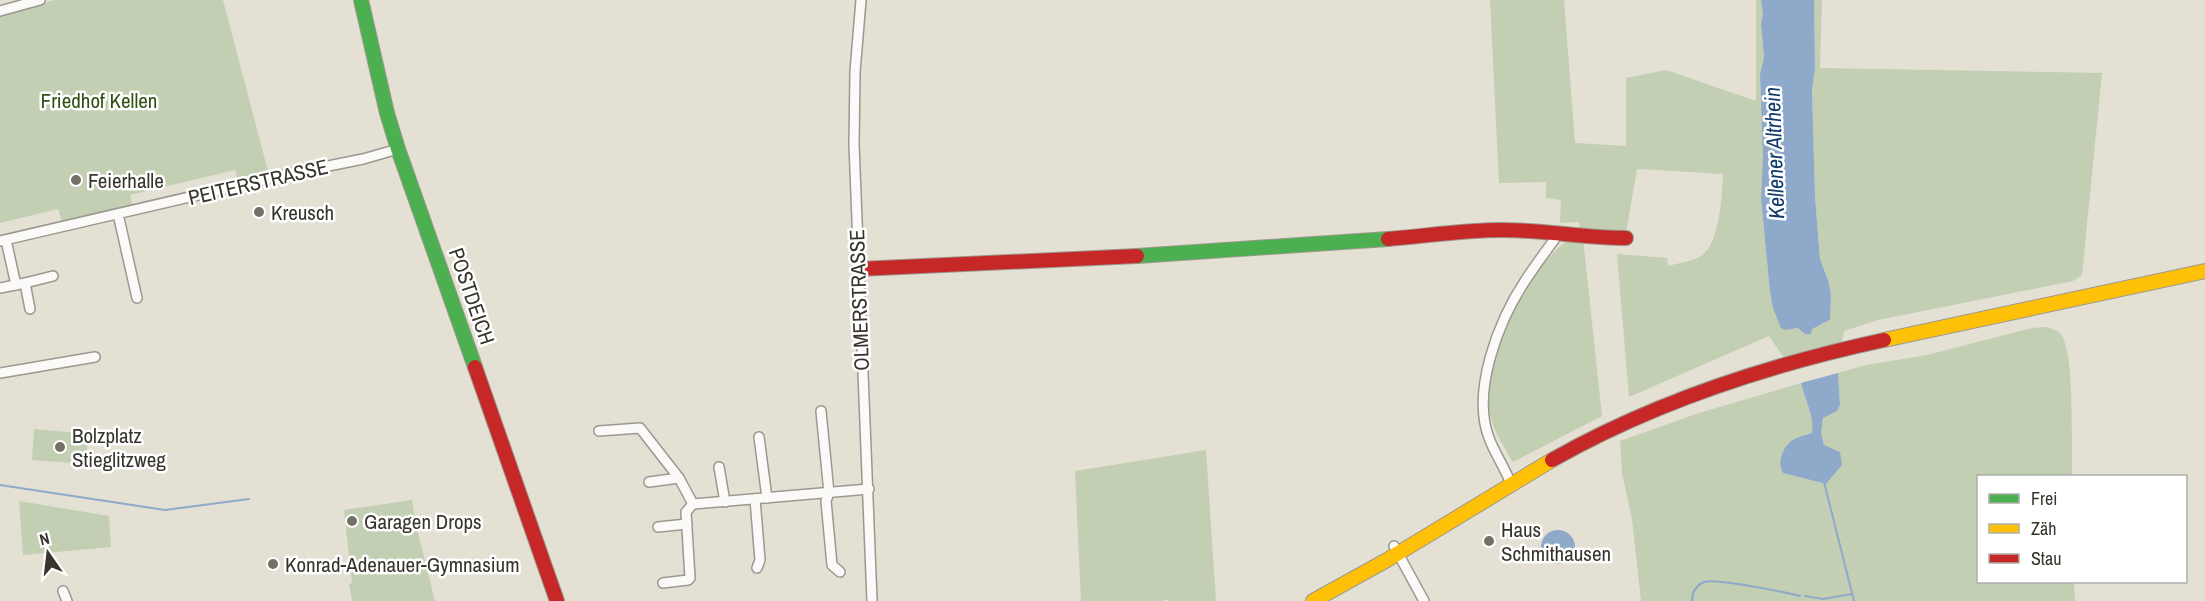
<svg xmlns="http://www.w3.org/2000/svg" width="2205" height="601" viewBox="0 0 2205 601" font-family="'Archivo Narrow',sans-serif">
<rect width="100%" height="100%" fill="#e4e0d4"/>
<!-- green -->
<g fill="#c2cfb2">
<path d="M54,0H223L268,171L237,179L235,170L130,195L132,204L62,222L58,209L0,223V16Z"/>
<path d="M1490,0H1564L1575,143L1626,146V78L1666,70L1756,101V0H1761L1763,14L1761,24L1764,57L1760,74L1763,156L1761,198L1770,292L1773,308L1786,330C1806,326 1811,332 1830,320L1831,296L1829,283L1820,259L1815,197L1812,89L1815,69L1814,0H1822L1820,68L2102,73L2082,275L2073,281L1878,320L1844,331L1842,343L1784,358L1769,336L1629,397L1617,254L1667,258L1668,266C1678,263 1690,262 1699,257C1720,247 1722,195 1723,174L1637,169L1626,233L1605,234L1580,229L1579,222L1560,223L1561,200L1546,198V182L1499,183Z"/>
<path d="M1572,238H1583L1602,416L1513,462C1501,443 1490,425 1488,402C1484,357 1532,260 1572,238Z"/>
<path d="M2047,327C2052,329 2059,330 2062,336C2075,358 2071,447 2072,476H1978V582H2074L2075,601H1641L1632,519L1622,473L1620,441L1699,413L1801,383C1805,400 1814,415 1812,433L1798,437L1780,467L1783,473L1826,484L1842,465L1837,450H1832L1824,445L1821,433L1823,418L1831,414L1840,405L1838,373L1866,365L1927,355L2032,328Z"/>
<path d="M34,429L88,434L86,464L32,460Z"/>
<path d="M1206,450L1216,601H1168L1166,599L1162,601H1081L1075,471Z"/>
<path d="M412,500L415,521L435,601H352L349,584L352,583L344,510Z"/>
<path d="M19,501L109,516L111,547L23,555Z"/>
</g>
<!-- water -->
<g fill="#8ea9ca">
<path d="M1761,0H1814L1815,69L1812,90L1815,197L1820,259L1829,283L1831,296L1830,320L1812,329L1811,334H1805L1798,328L1786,330L1781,328L1773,308L1770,292L1761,198L1763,156L1760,74L1764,57L1761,24L1763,14Z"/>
<path d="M1838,373L1840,405L1837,411L1823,418L1821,433L1824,445L1840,452L1842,465L1826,484L1783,473C1779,466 1780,461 1782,454C1788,439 1798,437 1812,433C1814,415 1805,400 1801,383Z"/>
<circle cx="1558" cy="547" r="17"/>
</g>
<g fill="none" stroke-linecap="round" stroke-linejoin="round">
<!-- stream -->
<g stroke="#8ea9ca" stroke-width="2">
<path d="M1824,482L1854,601"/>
<path d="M0,485L165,510L249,499"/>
<path d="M1805,596L1823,599L1852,594"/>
<path d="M1692,601C1692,592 1695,586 1704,582C1715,578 1784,592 1800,596"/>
</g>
<!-- street casing -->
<g stroke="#9b988f" stroke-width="12">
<g id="street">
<path d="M861,0L855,72L854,144L872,601"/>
<path d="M0,11L40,0"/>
<path d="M118,214L137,298"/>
<path d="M6,240L16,285"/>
<path d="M0,241L284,175L363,159L398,149"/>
<path d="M25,283L53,276"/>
<path d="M0,288L25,283L30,309"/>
<path d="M0,373L95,357"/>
<path d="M821,411L829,493L826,501L832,565L840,572"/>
<path d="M599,431L640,428L679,478L693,504L869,489"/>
<path d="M759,437L767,498"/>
<path d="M719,467L725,502"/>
<path d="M649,482L679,478"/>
<path d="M1511,484C1505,468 1495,454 1489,438C1471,391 1499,320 1525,281C1536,264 1548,248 1560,232"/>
<path d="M755,499L760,560L757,568"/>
<path d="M658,527L687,524"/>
<path d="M1394,546L1424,601"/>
<path d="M663,583L688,580L690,578L686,512L693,504"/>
<path d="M63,591L67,601"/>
</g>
</g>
<!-- fast casing -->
<g stroke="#9b988f" stroke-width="16">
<g id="fast">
<path d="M361,0L387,113L398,149L475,367"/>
<path d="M1137,256L1388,239"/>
</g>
</g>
<!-- slow casing -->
<g stroke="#9b988f" stroke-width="16">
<g id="slow">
<path d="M1884,340L2205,271"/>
<path d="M1313,601L1387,560L1552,460"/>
</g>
</g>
<!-- jam casing -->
<g stroke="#9b988f" stroke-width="16">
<g id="jam">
<path d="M1388,239C1426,236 1465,230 1502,230C1544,230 1585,238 1626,238"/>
<path d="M859,269L1137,256"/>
<path d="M475,367L557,601"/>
<path d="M1552,460C1656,401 1768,365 1884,340"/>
</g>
</g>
<!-- street -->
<use href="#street" stroke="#fbfaf9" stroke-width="9"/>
<!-- fast -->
<use href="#fast" stroke="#4caf50" stroke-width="14"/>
<!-- slow -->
<use href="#slow" stroke="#ffc107" stroke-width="14"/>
<!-- jam -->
<use href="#jam" stroke="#c62828" stroke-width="14"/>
</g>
<!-- markers -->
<g fill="#737066" stroke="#fff" stroke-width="2">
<circle cx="76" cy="180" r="6"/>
<circle cx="259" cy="212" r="6"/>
<circle cx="60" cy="447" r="6"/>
<circle cx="352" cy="521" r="6"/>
<circle cx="1489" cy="541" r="6"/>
<circle cx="273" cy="564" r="6"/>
</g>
<g text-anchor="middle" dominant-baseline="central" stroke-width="5" stroke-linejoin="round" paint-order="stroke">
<!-- park labels -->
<g font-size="21" fill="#2f5113" stroke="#fff">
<text x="99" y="100">Friedhof Kellen</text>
</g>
<!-- poi labels -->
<g font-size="21" fill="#36342b" stroke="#fff" text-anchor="start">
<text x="88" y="180">Feierhalle</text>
<text x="271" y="212">Kreusch</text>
<text x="72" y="435">Bolzplatz<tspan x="72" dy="24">Stieglitzweg</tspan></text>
<text x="364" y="521">Garagen Drops</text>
<text x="1501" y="529">Haus<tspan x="1501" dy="24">Schmithausen</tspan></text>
<text x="285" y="564">Konrad-Adenauer-Gymnasium</text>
</g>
<!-- street labels -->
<g font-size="21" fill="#36342b" stroke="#fff">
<text transform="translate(258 182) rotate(-13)">PEITERSTRASSE</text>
<text transform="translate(472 296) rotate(71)">POSTDEICH</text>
<text transform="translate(859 300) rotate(-92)">OLMERSTRASSE</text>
</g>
<!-- water labels -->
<g font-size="22" font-style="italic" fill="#113b6c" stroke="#fff">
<text transform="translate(1774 153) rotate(-92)">Kellener Altrhein</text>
</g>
</g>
<!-- legend -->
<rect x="1977" y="475" width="210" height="108" fill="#ffffff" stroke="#afaeaa" stroke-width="1.5"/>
<rect x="1989" y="494" width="30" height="9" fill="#4caf50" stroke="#afaeaa" stroke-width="1.5"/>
<text x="2031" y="505" font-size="18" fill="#36342b">Frei</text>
<rect x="1989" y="524" width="30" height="9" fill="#ffc107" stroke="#afaeaa" stroke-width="1.5"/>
<text x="2031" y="535" font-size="18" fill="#36342b">Zäh</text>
<rect x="1989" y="554" width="30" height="9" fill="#c62828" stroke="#afaeaa" stroke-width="1.5"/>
<text x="2031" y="565" font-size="18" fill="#36342b">Stau</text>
<!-- north arrow -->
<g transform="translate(48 553) rotate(346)" stroke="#ffffff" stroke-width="4.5" paint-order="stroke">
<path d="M0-4.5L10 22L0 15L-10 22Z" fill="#36342b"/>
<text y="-9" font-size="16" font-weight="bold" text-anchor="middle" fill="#36342b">N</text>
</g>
</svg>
